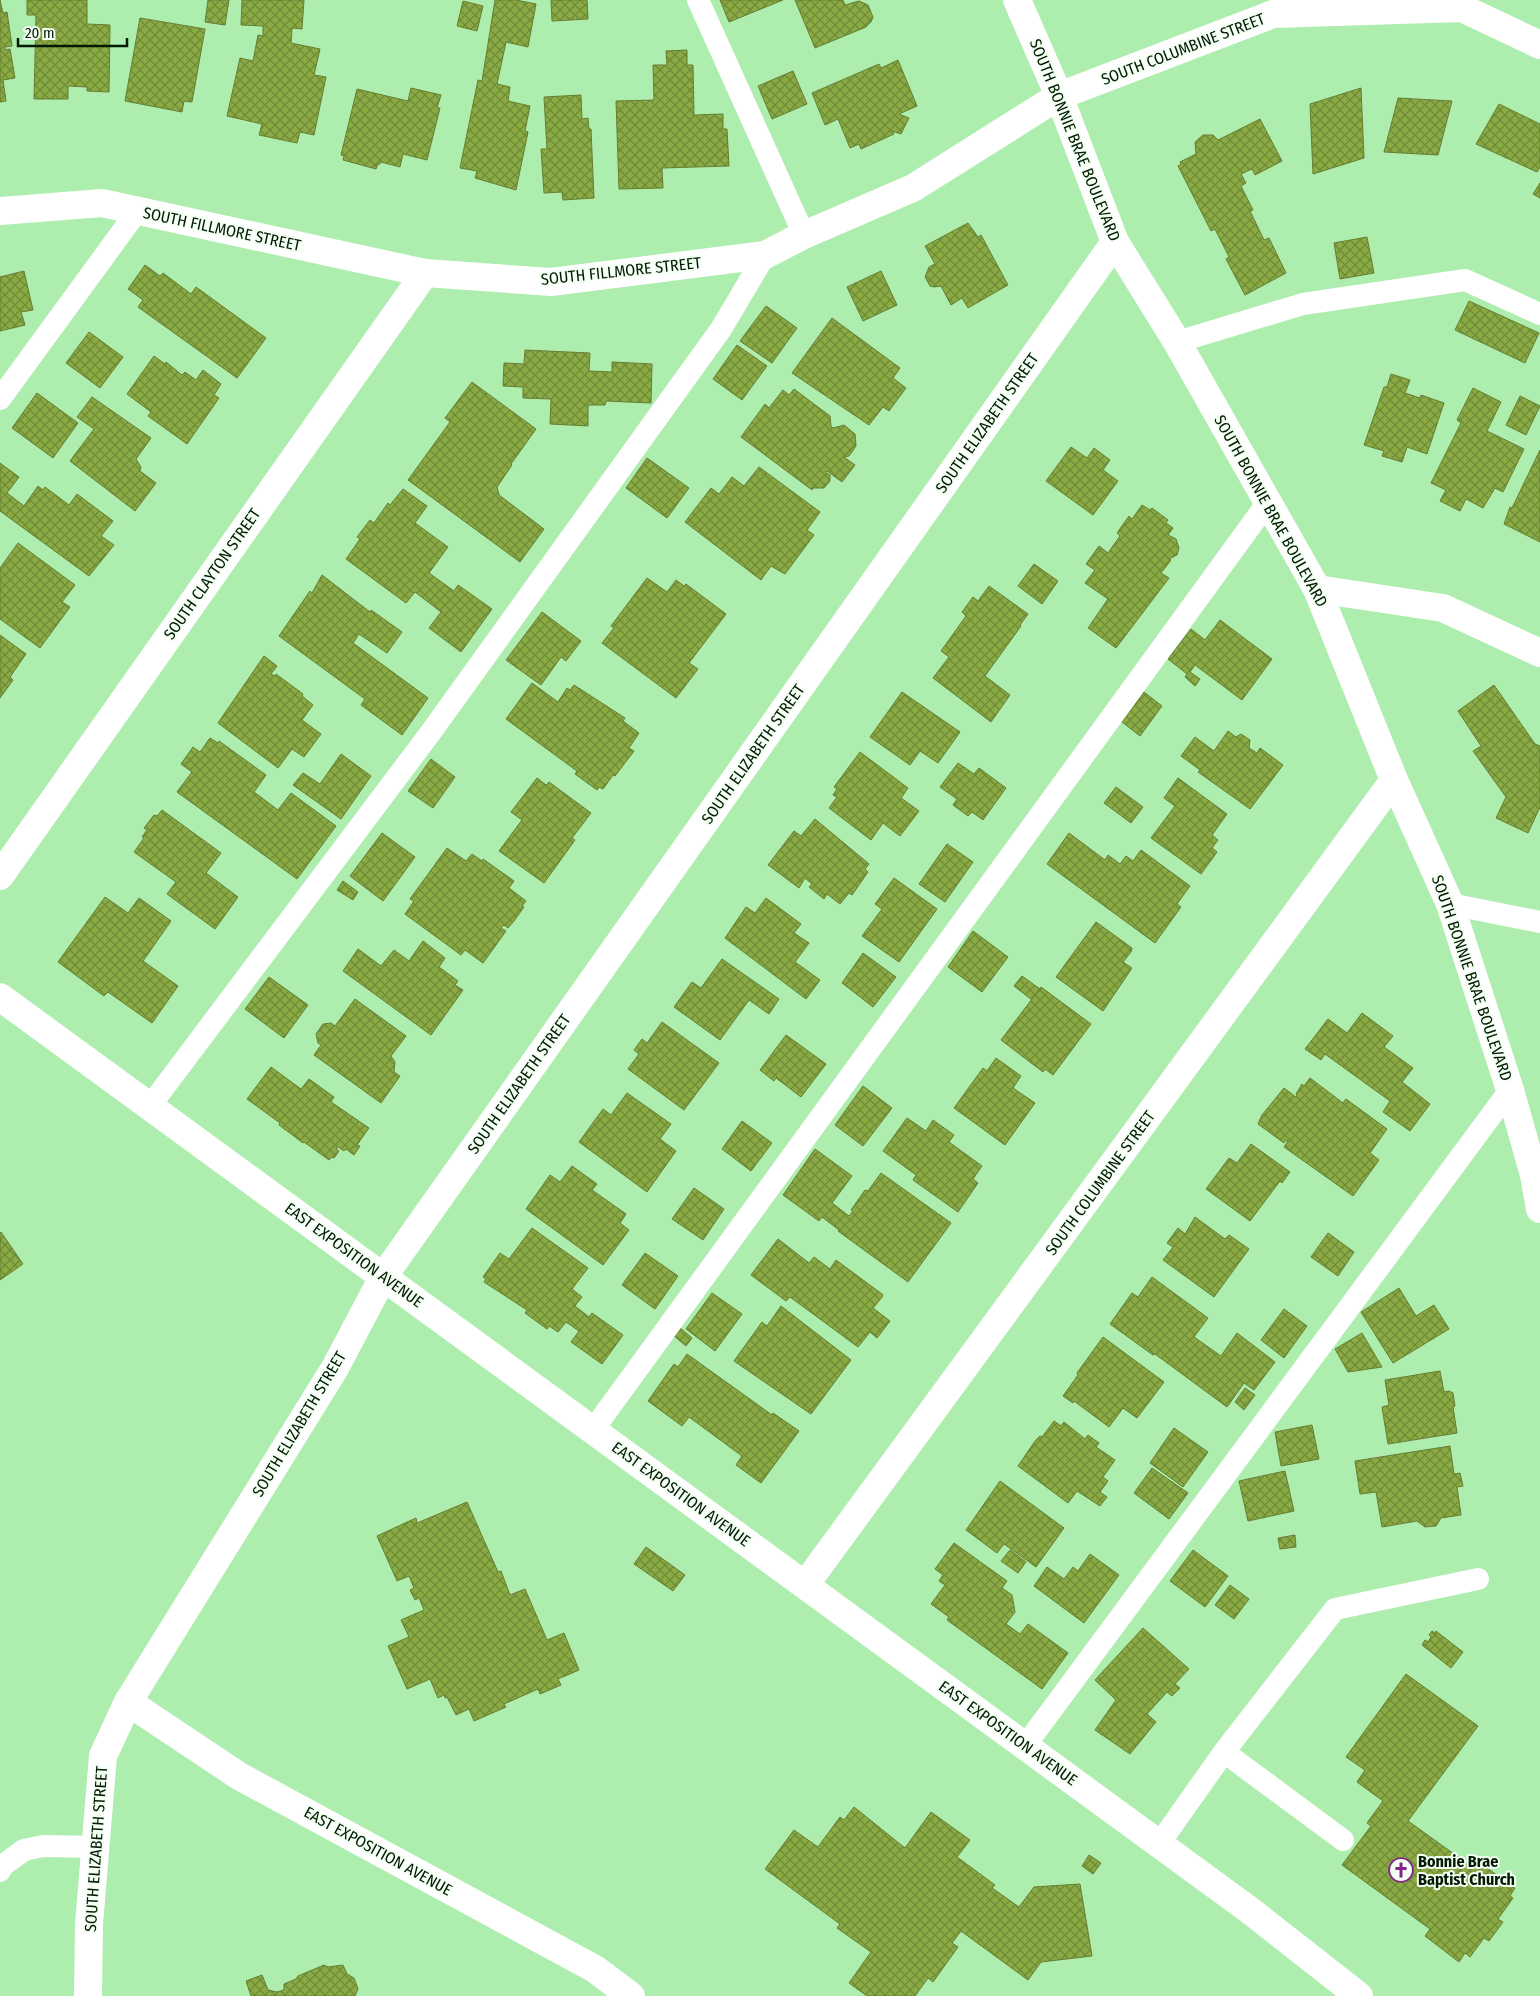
<svg xmlns="http://www.w3.org/2000/svg" width="1540" height="1996" viewBox="0 0 1540 1996" font-family="'Fira Sans Condensed',sans-serif">
<defs>
<pattern id="building-cross-hatch" width="8" height="8" patternUnits="userSpaceOnUse" patternTransform="scale(1.25)"><rect width="8" height="8" fill="#8aab44"/><path d="M0 0l8 8M0 8l8-8" fill="none" stroke="#6f8a37"/></pattern>
</defs>
<rect width="100%" height="100%" fill="#adedad"/>
<!-- building -->
<g fill="url(#building-cross-hatch)" stroke="#657e31">
<path d="M0,0L3,13L7,12L12,46L5,47V50L10,49L15,78L3,80L6,101L0,102Z"/>
<path d="M27,0H87V24L110,25L109,92L87,91V87L68,86V99H34L36,15H27Z"/>
<path d="M208,0H229L225,25L205,22Z"/>
<path d="M242,0H304L302,29L292,28L291,43L320,49L314,75L326,77L314,135L300,132L297,143L259,135L262,124L227,116L240,58L253,61L258,35L263,36V26L241,25Z"/>
<path d="M495,0H516L536,4L528,47L506,42L497,84L510,87L508,101L530,106L525,131L528,132L516,190L475,178L477,171L460,168L478,80L482,81Z"/>
<path d="M551,0H587L588,19L552,21Z"/>
<path d="M720,0H783L729,22Z"/>
<path d="M795,0H843L845,5L859,1L868,5L873,17L871,22L866,27L815,48Z"/>
<path d="M463,1L483,6L477,31L457,26Z"/>
<path d="M140,18L205,29L192,102L184,101L182,112L125,101Z"/>
<path d="M687,50V65H693L694,115L723,114V129H727L729,166L662,168L663,188L619,189L616,101L654,100L653,65H667L666,51Z"/>
<path d="M898,60L917,106L899,114L909,118L901,134L892,131L894,134L861,149L859,144L850,148L838,119L825,125L812,93L879,64L881,68Z"/>
<path d="M793,71L807,104L772,119L758,86Z"/>
<path d="M411,88L441,95L437,108H440L427,160L403,154L400,167L381,162L380,164H378L376,169L343,160L344,156L341,155L357,89L408,101Z"/>
<path d="M1361,88L1364,158L1313,174L1310,104Z"/>
<path d="M581,95L582,119L588,118L589,129H591L594,198L563,200L562,192L544,193L541,149H547L544,97Z"/>
<path d="M1398,98L1452,101L1438,155L1384,152Z"/>
<path d="M1499,104L1540,124V167L1537,172L1476,144Z"/>
<path d="M1260,119L1282,161L1255,175L1252,169L1241,174L1246,183L1241,186L1253,210L1250,211L1264,240L1269,238L1286,273L1245,295L1226,259L1229,257L1215,229L1211,231L1178,166L1181,164L1180,162L1196,154L1195,142L1203,135H1213L1218,140Z"/>
<path d="M1540,183V198L1533,194Z"/>
<path d="M968,223L978,237L981,235L1008,285L968,308L962,298L951,305L941,286L934,287L930,286L925,277L929,267L935,264L925,246Z"/>
<path d="M1367,237L1374,273L1340,279L1334,243Z"/>
<path d="M145,265L160,276L163,273L191,294L196,287L266,338L237,378L138,307L143,300L128,289Z"/>
<path d="M24,271L33,310L21,312L25,325L0,331V277Z"/>
<path d="M881,271L897,305L863,321L847,287Z"/>
<path d="M1469,301L1539,333L1525,363L1455,330Z"/>
<path d="M766,306L797,328L772,363L740,341Z"/>
<path d="M832,318L900,368L893,378L906,388L889,411L883,407L869,425L792,373Z"/>
<path d="M89,332L123,357L100,388L66,363Z"/>
<path d="M737,345L767,366L742,400L713,379Z"/>
<path d="M525,350L590,353L589,371L612,372V362L652,364L651,403L606,401L605,405H588V426L550,424L551,399L523,398V387L503,386L504,363L524,364Z"/>
<path d="M154,356L165,364L166,362L182,375L185,372L196,380L203,370L221,384L214,395L219,398L187,444L148,416L151,412L127,394Z"/>
<path d="M1391,374L1410,380L1405,393L1420,398L1421,395L1444,403L1427,454L1407,447L1402,462L1382,456L1384,451L1364,445L1384,387H1387Z"/>
<path d="M472,382L536,429L511,464L512,465L497,487L499,495L544,529L520,562L408,480L450,422L445,418Z"/>
<path d="M1473,388L1501,402L1487,431L1524,449L1503,492L1495,488L1483,508L1466,499L1460,511L1440,501L1446,490L1431,483L1461,423L1457,420Z"/>
<path d="M794,389L830,416L831,426L833,428L844,425L855,434L856,446L849,456L844,457L855,465L842,482L827,471L825,472L830,475V481L824,488H813L812,490L741,437L765,404L769,408L783,390L789,395Z"/>
<path d="M37,393L78,423L53,458L12,428Z"/>
<path d="M1520,396L1540,406L1526,435L1506,425Z"/>
<path d="M92,397L151,438L136,459L141,467L140,471L156,483L135,511L70,461L94,429L77,417Z"/>
<path d="M1071,447L1087,458L1094,448L1110,460L1103,470L1118,481L1093,515L1046,481Z"/>
<path d="M1540,450V542L1504,524L1510,507L1512,508Z"/>
<path d="M647,458L689,488L667,518L626,488Z"/>
<path d="M0,463L19,477L7,493L24,506L38,486L43,490L45,487L69,505L77,494L113,521L101,536L114,545L89,576L0,511Z"/>
<path d="M759,467L820,512L807,530L814,535L785,574L771,566L761,580L685,522L711,488L719,494L732,477L744,486Z"/>
<path d="M403,489L427,506L415,523L448,547L429,573L454,591L458,585L492,609L461,652L429,628L441,612L415,592L406,603L346,559L360,539L357,537L370,520L374,523L388,503L390,505Z"/>
<path d="M1142,505L1150,510L1152,508L1168,520L1166,523L1173,528L1168,535L1176,539L1179,548L1177,555L1169,559L1171,560L1161,573L1169,578L1116,648L1088,628L1108,599L1085,583L1095,570L1086,564L1099,546L1108,553L1120,536L1117,533L1129,516L1132,519Z"/>
<path d="M18,543L75,585L62,602L70,607L40,648L0,619V568Z"/>
<path d="M1034,564L1058,581L1042,604L1018,586Z"/>
<path d="M322,575L370,612L371,610L402,632L387,653L359,634L353,643L428,698L402,735L361,705L365,699L279,636L310,591L312,593Z"/>
<path d="M647,578L667,592L676,580L684,586L686,584L726,614L689,663L698,669L676,698L602,643L614,628L611,626Z"/>
<path d="M989,586L1028,614L1020,625L1021,626L985,676L1010,695L991,722L933,678L949,657L941,651L966,616L962,612L973,597L978,601Z"/>
<path d="M542,612L581,641L566,661L561,657L541,685L506,660Z"/>
<path d="M1220,620L1272,659L1242,700L1195,665L1190,672L1200,679L1195,686L1185,677L1187,674L1168,659L1191,629L1205,640Z"/>
<path d="M0,635L26,654L10,677L13,680L0,698Z"/>
<path d="M264,656L277,666L271,674L275,676L276,674L303,694L302,696L313,705L302,720L321,734L304,757L292,749L278,768L218,723Z"/>
<path d="M532,683L558,702L567,688L570,690L574,685L625,718L623,721L639,733L629,748L634,751L615,776L613,775L603,789L599,787L597,790L575,774L577,771L506,719Z"/>
<path d="M1494,685L1535,744L1540,746V807L1528,833L1496,818L1506,797L1473,751L1481,746L1458,711Z"/>
<path d="M902,692L960,732L938,763L920,751L910,765L870,737Z"/>
<path d="M1144,692L1162,706L1140,736L1122,722Z"/>
<path d="M1228,731L1236,737L1241,734L1250,740L1249,748L1257,753L1260,748L1283,765L1250,809L1198,772L1200,770L1181,756L1195,737L1214,751Z"/>
<path d="M210,738L218,743L219,741L266,775L254,792L278,810L291,793L336,826L297,879L177,792L192,772L181,764L193,747L200,752Z"/>
<path d="M860,752L908,788L901,798L919,811L900,836L883,823L871,840L829,808L837,797L833,795L837,789L834,787Z"/>
<path d="M341,754L371,776L341,819L293,785L303,773L320,784Z"/>
<path d="M431,759L455,777L433,808L408,791Z"/>
<path d="M958,763L974,774L979,768L1006,788L983,820L972,812L968,816L953,805L957,799L940,787Z"/>
<path d="M537,778L546,785L549,782L591,813L572,838L575,840L544,883L499,851L522,820L511,812Z"/>
<path d="M1178,778L1227,814L1212,835L1218,840L1212,848L1217,852L1201,874L1151,838L1175,806L1164,798Z"/>
<path d="M1116,787L1143,807L1131,823L1104,803Z"/>
<path d="M162,810L221,853L206,873L238,897L215,929L167,894L176,882L134,852L144,838L142,837L147,830L144,828L154,815L157,816Z"/>
<path d="M815,819L869,864L865,869L868,872L852,895L849,893L840,904L827,894L824,899L809,887L812,884L805,878L799,888L768,865L794,831L801,836Z"/>
<path d="M382,833L415,857L383,901L350,876Z"/>
<path d="M1069,833L1105,860L1108,855L1120,864L1126,856L1133,861L1141,850L1190,886L1177,904L1181,907L1155,943L1047,864Z"/>
<path d="M947,844L973,862L945,902L919,884Z"/>
<path d="M447,848L466,861L472,854L482,861L483,859L514,881L509,888L526,901L522,906L524,907L514,921L508,928L504,925L501,928L506,931L483,963L465,950L461,955L405,914L414,901L410,899Z"/>
<path d="M894,878L937,909L899,962L862,936L882,909L875,904Z"/>
<path d="M343,881L358,892L353,900L337,890Z"/>
<path d="M105,897L128,913L139,898L171,921L143,961L178,986L152,1023L108,992L104,996L58,962Z"/>
<path d="M766,898L801,924L794,933L809,943L795,962L820,980L806,999L725,938L746,907L755,913Z"/>
<path d="M1096,922L1132,948L1131,952L1123,962L1132,968L1103,1011L1056,977Z"/>
<path d="M973,931L1008,957L982,992L948,967Z"/>
<path d="M423,941L445,958L439,967L458,981L455,985L463,990L431,1035L343,971L358,949L381,966L394,950L409,961Z"/>
<path d="M863,953L896,977L873,1007L842,983Z"/>
<path d="M722,959L779,999L769,1014L749,1000L720,1040L674,1007L692,982L701,988Z"/>
<path d="M1022,976L1040,989L1032,1000L1014,986Z"/>
<path d="M269,977L308,1005L284,1038L245,1009Z"/>
<path d="M1041,987L1091,1024L1053,1075L1045,1069L1043,1072L1001,1040Z"/>
<path d="M355,999L406,1036L391,1056L395,1062L394,1072L400,1076L381,1103L314,1055L321,1045L318,1043L316,1034L323,1024L331,1023L335,1026Z"/>
<path d="M1362,1013L1393,1036L1384,1047L1413,1068L1402,1082L1430,1104L1410,1131L1383,1112L1390,1101L1325,1054L1321,1060L1305,1049L1328,1019L1347,1033Z"/>
<path d="M662,1022L719,1063L684,1110L628,1069L639,1054L634,1050L642,1039L647,1043Z"/>
<path d="M786,1035L826,1064L801,1097L776,1078L774,1081L760,1070Z"/>
<path d="M996,1058L1021,1076L1013,1088L1035,1103L1005,1145L954,1108L983,1068L987,1071Z"/>
<path d="M271,1067L301,1089L309,1079L334,1097L331,1102L369,1128L357,1145L360,1146L354,1155L346,1149L344,1151L338,1147L336,1149L339,1151L334,1158L332,1157L329,1160L304,1142L303,1143L279,1125L280,1123L247,1099Z"/>
<path d="M1310,1078L1343,1103L1346,1099L1387,1129L1370,1153L1379,1160L1353,1196L1284,1147L1288,1141L1286,1140L1284,1143L1258,1124L1262,1115L1284,1088L1296,1097L1297,1095L1296,1094L1302,1084L1304,1086Z"/>
<path d="M863,1086L892,1108L863,1146L835,1125Z"/>
<path d="M627,1093L671,1124L660,1139L676,1151L647,1192L579,1142L603,1109L611,1115Z"/>
<path d="M907,1118L926,1131L933,1120L954,1135L949,1142L982,1166L973,1179L978,1183L958,1212L913,1180L916,1175L883,1151Z"/>
<path d="M742,1121L772,1143L751,1171L722,1149Z"/>
<path d="M1251,1144L1290,1172L1282,1183L1280,1181L1250,1221L1206,1189L1229,1158L1237,1163Z"/>
<path d="M815,1149L852,1176L832,1203L849,1216L853,1211L851,1210L865,1190L868,1191L881,1173L951,1223L908,1282L838,1231L839,1230L822,1217L819,1221L783,1195Z"/>
<path d="M572,1166L597,1184L592,1190L626,1214L620,1223L629,1230L603,1265L526,1209L550,1175L560,1182Z"/>
<path d="M694,1188L724,1209L703,1240L672,1219Z"/>
<path d="M1195,1217L1225,1239L1229,1235L1249,1249L1214,1297L1163,1260L1173,1247L1167,1243L1178,1228L1185,1234Z"/>
<path d="M532,1228L588,1268L572,1289L582,1297L575,1306L589,1317L592,1313L623,1335L602,1364L571,1342L579,1331L566,1322L558,1332L549,1326L547,1329L525,1313L527,1310L484,1282L486,1279L483,1277L500,1253L509,1259Z"/>
<path d="M1,1232L23,1264L0,1280V1233Z"/>
<path d="M1328,1233L1354,1252L1338,1276L1311,1257Z"/>
<path d="M778,1239L809,1263L814,1257L830,1269L836,1260L882,1294L883,1296L873,1308L890,1321L877,1338L870,1332L858,1347L790,1297L786,1301L751,1275Z"/>
<path d="M645,1253L678,1276L655,1309L622,1285Z"/>
<path d="M1152,1277L1208,1318L1194,1337L1221,1356L1237,1333L1275,1362L1254,1390L1244,1383L1227,1407L1155,1354L1153,1355L1110,1324L1132,1293L1138,1297Z"/>
<path d="M1399,1288L1416,1316L1434,1305L1449,1329L1393,1363L1361,1312Z"/>
<path d="M712,1293L742,1314L715,1351L686,1329Z"/>
<path d="M781,1306L851,1360L811,1414L734,1361L762,1322L767,1326Z"/>
<path d="M1284,1309L1307,1326L1284,1358L1261,1340Z"/>
<path d="M679,1327L692,1338L686,1346L673,1335Z"/>
<path d="M1362,1333L1382,1367L1348,1372L1335,1349Z"/>
<path d="M1103,1337L1164,1382L1137,1418L1123,1408L1109,1427L1074,1401L1073,1403L1063,1396L1078,1375L1077,1373Z"/>
<path d="M687,1354L772,1415L773,1413L799,1431L761,1483L736,1465L742,1456L689,1417L682,1426L648,1401L674,1364L678,1367Z"/>
<path d="M1440,1371L1444,1392L1449,1391L1453,1393L1455,1406L1453,1407L1457,1433L1388,1444L1382,1407L1389,1405L1385,1380Z"/>
<path d="M1245,1388L1255,1395L1244,1410L1235,1402Z"/>
<path d="M1054,1421L1061,1426L1064,1422L1085,1439L1088,1435L1099,1443L1096,1447L1115,1460L1103,1477L1108,1481L1100,1492L1107,1497L1100,1506L1077,1491L1068,1503L1018,1466L1035,1441L1040,1436L1042,1437Z"/>
<path d="M1312,1425L1319,1459L1281,1466L1275,1432Z"/>
<path d="M1174,1428L1208,1452L1183,1487L1150,1463Z"/>
<path d="M1450,1446L1454,1474L1460,1473L1463,1486L1457,1487L1461,1515L1441,1518L1436,1526L1425,1527L1417,1521L1382,1527L1376,1492L1360,1494L1355,1461Z"/>
<path d="M1152,1468L1188,1493L1169,1519L1134,1493Z"/>
<path d="M1285,1471L1294,1511L1248,1521L1239,1481Z"/>
<path d="M1000,1481L1064,1528L1036,1567L1004,1544L997,1553L966,1530Z"/>
<path d="M467,1502L498,1572L501,1571L510,1595L525,1589L547,1640L564,1633L579,1670L558,1679L561,1685L540,1694L538,1689L504,1704L506,1707L474,1721L469,1709L456,1715L447,1697L445,1698L444,1695L438,1698L430,1679L407,1689L388,1646L409,1637L401,1620L424,1610L419,1598L415,1600L410,1590L414,1588L409,1576L397,1581L377,1536L416,1518L417,1523Z"/>
<path d="M1295,1535L1296,1547L1280,1549L1278,1538Z"/>
<path d="M954,1543L1007,1581L1002,1588L1012,1595L1015,1612L1006,1624L1020,1634L1028,1624L1068,1653L1042,1689L947,1620L949,1617L931,1604L945,1585L939,1581L943,1575L935,1569Z"/>
<path d="M646,1547L685,1575L673,1591L634,1564Z"/>
<path d="M1010,1550L1026,1562L1018,1573L1001,1561Z"/>
<path d="M1193,1550L1228,1576L1205,1607L1170,1581Z"/>
<path d="M1090,1554L1119,1575L1084,1623L1034,1586L1047,1567L1064,1579L1073,1567L1078,1571Z"/>
<path d="M1230,1585L1249,1599L1234,1619L1215,1605Z"/>
<path d="M1143,1628L1189,1669L1175,1684L1180,1688L1172,1696L1167,1692L1147,1714L1156,1722L1130,1754L1095,1730L1116,1700L1095,1680Z"/>
<path d="M1432,1631L1435,1633L1436,1631L1463,1652L1451,1668L1422,1645L1425,1640L1428,1642L1431,1637L1429,1635Z"/>
<path d="M1406,1674L1478,1726L1408,1821L1475,1869L1480,1863L1515,1888L1510,1896L1513,1898L1498,1919L1503,1922L1489,1941L1484,1938L1470,1957L1465,1953L1459,1962L1425,1936L1430,1929L1342,1865L1371,1826L1367,1823L1383,1801L1357,1782L1365,1770L1346,1757Z"/>
<path d="M854,1807L905,1848L931,1812L970,1840L957,1857L995,1885L992,1888L1019,1907L1034,1887L1080,1884L1092,1956L1041,1962L1028,1980L961,1931L952,1943L958,1947L933,1982L928,1978L915,1996H867L849,1983L871,1952L837,1928L840,1924L765,1869L794,1830L818,1847L840,1817L844,1820Z"/>
<path d="M1089,1855L1101,1863L1093,1874L1082,1866Z"/>
<path d="M324,1965L328,1967L343,1965L347,1974L354,1978L358,1989L355,1996H251L246,1981L262,1975L268,1990L277,1992L284,1990V1984L296,1979L298,1976Z"/>
</g>
<g fill="none" stroke-linecap="round" stroke-linejoin="round">
<!-- service -->
<g stroke="#fff" stroke-width="22">
<path d="M698,0L804,235"/>
<path d="M1177,342L1303,304L1465,280L1540,314"/>
<path d="M0,399L138,210"/>
<path d="M1450,904L1540,922"/>
<path d="M150,1106L431,732L721,329L765,255"/>
<path d="M593,1430L1268,502"/>
<path d="M1025,1746L1510,1090"/>
<path d="M1224,1752L1343,1840"/>
<path d="M1159,1844L1224,1752L1335,1609L1478,1579"/>
<path d="M0,1871L2,1866L24,1850L43,1846L96,1847"/>
</g>
<!-- minor -->
<g stroke="#fff" stroke-width="28">
<path d="M0,211L102,203L425,273L551,282L765,255L804,235L913,188L1059,96L1273,14L1462,8L1540,45"/>
<path d="M1317,589L1443,608L1540,653"/>
<path d="M0,876L425,273"/>
<path d="M805,1585L1394,780"/>
<path d="M128,1702L239,1776L595,1969L631,1996"/>
<path d="M88,1996L89,1924L103,1756L128,1702L335,1368L383,1277L1115,242"/>
</g>
<!-- tertiary -->
<g stroke="#fff" stroke-width="28">
<path d="M1017,0L1059,96L1115,242L1177,342L1317,589L1394,780L1450,904L1510,1090L1534,1175L1540,1209"/>
<path d="M0,997L1248,1909L1359,1996"/>
</g>
</g>
<!-- icons -->
<defs>
<g id="church-ring" transform="scale(1.25)"><circle r="9.5" fill="#f2fff2" stroke="#85238d" stroke-width="1.5"/><path d="M-1.2-6h2.4v3.5h3.3v2.4h-3.3V6h-2.4V-.1h-3.3v-2.4h3.3Z" fill="#85238d"/></g>
</defs>
<g fill-rule="evenodd">
<use href="#church-ring" x="1401" y="1870"/>
</g>
<g text-anchor="middle" dominant-baseline="central" stroke-width="4" stroke-linejoin="round" paint-order="stroke">
<!-- street labels -->
<g font-size="16" fill="#021903" stroke="#f2fff2">
<text transform="translate(1183 49) rotate(-21)">SOUTH COLUMBINE STREET</text>
<text transform="translate(1075 140) rotate(68)">SOUTH BONNIE BRAE BOULEVARD</text>
<text transform="translate(222 229) rotate(12)">SOUTH FILLMORE STREET</text>
<text transform="translate(621 271) rotate(-6)">SOUTH FILLMORE STREET</text>
<text transform="translate(987 423) rotate(-55)">SOUTH ELIZABETH STREET</text>
<text transform="translate(1271 511) rotate(61)">SOUTH BONNIE BRAE BOULEVARD</text>
<text transform="translate(212 574) rotate(-55)">SOUTH CLAYTON STREET</text>
<text transform="translate(753 754) rotate(-55)">SOUTH ELIZABETH STREET</text>
<text transform="translate(1472 978) rotate(71)">SOUTH BONNIE BRAE BOULEVARD</text>
<text transform="translate(519 1084) rotate(-55)">SOUTH ELIZABETH STREET</text>
<text transform="translate(1100 1183) rotate(-54)">SOUTH COLUMBINE STREET</text>
<text transform="translate(354 1255) rotate(36)">EAST EXPOSITION AVENUE</text>
<text transform="translate(299 1424) rotate(-59)">SOUTH ELIZABETH STREET</text>
<text transform="translate(681 1494) rotate(36)">EAST EXPOSITION AVENUE</text>
<text transform="translate(1008 1733) rotate(36)">EAST EXPOSITION AVENUE</text>
<text transform="translate(96 1849) rotate(-86)">SOUTH ELIZABETH STREET</text>
<text transform="translate(378 1851) rotate(29)">EAST EXPOSITION AVENUE</text>
</g>
<!-- poi labels -->
<g font-size="16" font-weight="bold" fill="#021903" stroke="#f2fff2" text-anchor="start">
<text x="1418" y="1861">Bonnie Brae<tspan x="1418" dy="18">Baptist Church</tspan></text>
</g>
</g>
<!-- scale -->
<path d="M18 38v8h109v-8" fill="none" stroke="#021903" stroke-width="2.5"/>
<text x="25" y="38" font-size="15" fill="#021903" stroke="#f2fff2" stroke-width="4" paint-order="stroke">20 m</text>
</svg>
